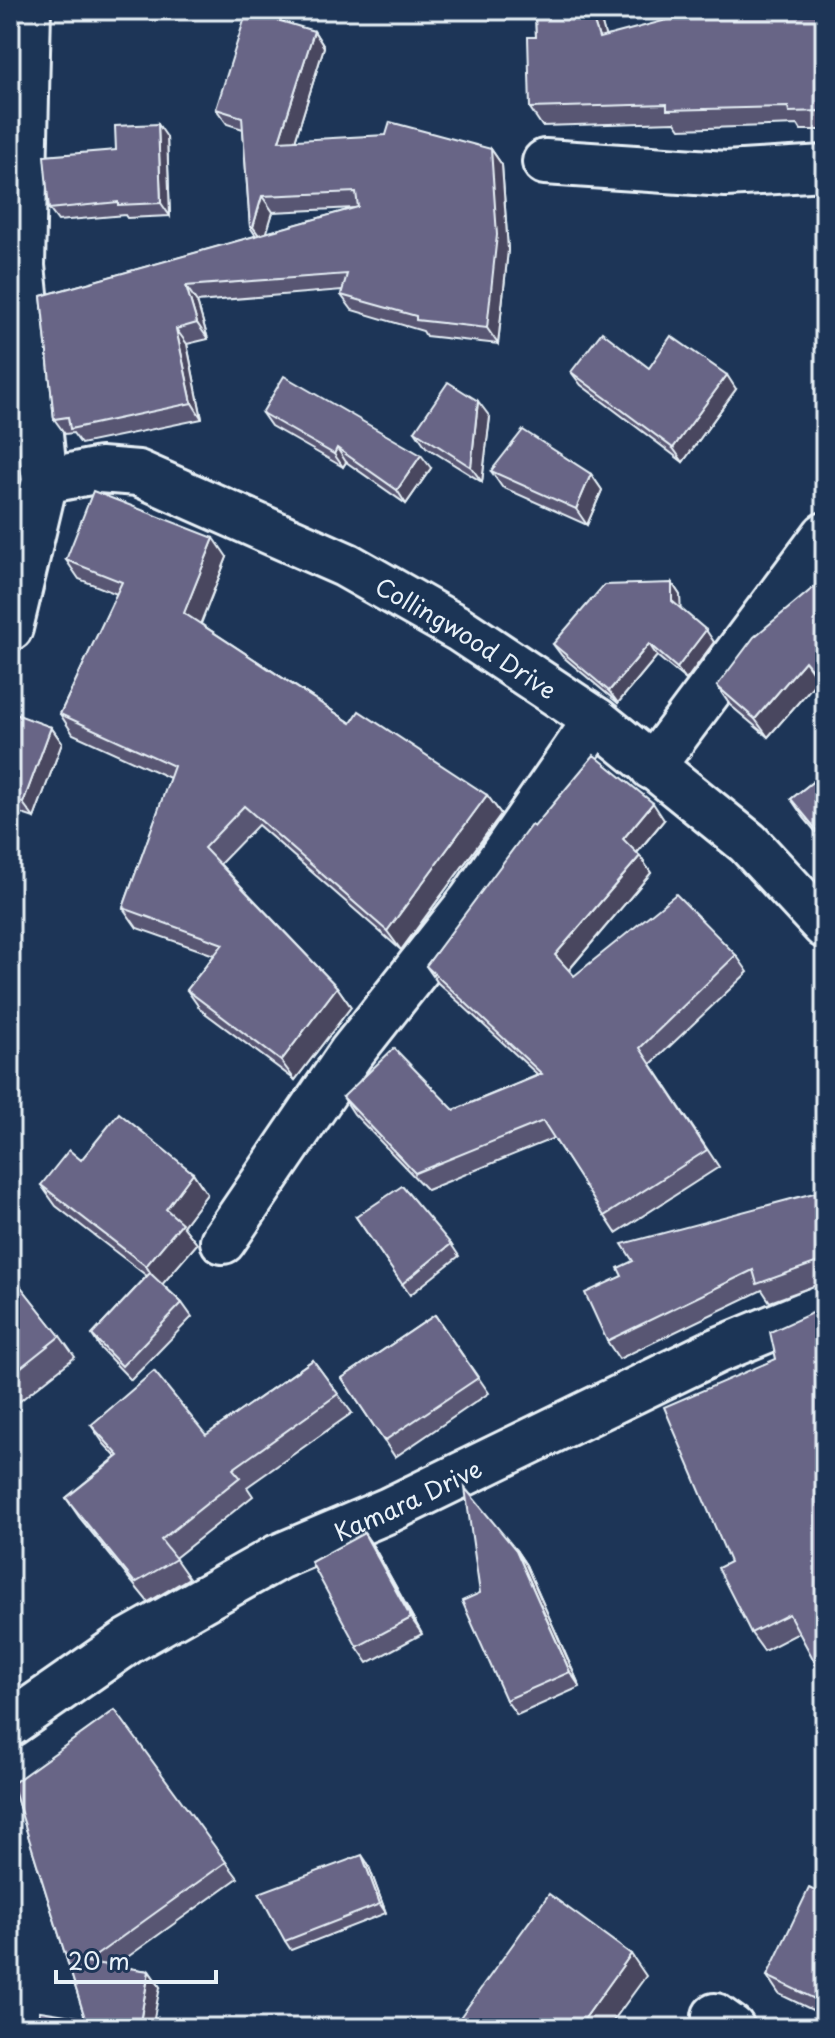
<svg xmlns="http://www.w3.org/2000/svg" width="835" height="2038" viewBox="0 0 835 2038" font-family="'Playpen Sans',sans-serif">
<rect width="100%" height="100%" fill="#1d3557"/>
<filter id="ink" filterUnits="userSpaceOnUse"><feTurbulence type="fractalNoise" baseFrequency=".0125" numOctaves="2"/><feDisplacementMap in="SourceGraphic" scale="16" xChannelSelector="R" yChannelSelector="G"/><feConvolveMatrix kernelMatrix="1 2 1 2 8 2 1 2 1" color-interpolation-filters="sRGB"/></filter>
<g filter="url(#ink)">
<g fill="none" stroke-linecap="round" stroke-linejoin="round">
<!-- minor casing -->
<g stroke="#e8f1f8" stroke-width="50">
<g id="minor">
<path d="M545,162L726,174L825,168"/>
<path id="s1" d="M45,481L100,470L138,473L346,565L459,629L596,720L748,843L825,926"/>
<path d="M10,628L45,481L22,266L28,10"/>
<path d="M652,767L825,535"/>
<path d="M223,1241L351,1053L471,901L596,720"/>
<path id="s2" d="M10,1724L129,1641L278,1557L389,1510L716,1351L825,1306"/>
<path d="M715,2016L732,2028"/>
</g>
</g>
<!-- minor -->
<use href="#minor" stroke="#1d3557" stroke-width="44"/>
</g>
<!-- wall -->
<g fill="#595773" stroke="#e8f1f8" stroke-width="2" fill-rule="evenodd">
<path d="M535,10H598L605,36L825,10V130H801L798,125L680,129L675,122L542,126L530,108L536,37Z"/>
<path d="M314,31L324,47L295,141L491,149L502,165L508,250L498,344L426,336L423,331L352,310L341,295L342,290L197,302L208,339L187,344L202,419L81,444L73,433L65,434L54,419L41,296L256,236L250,227L243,129L227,124L216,109ZM355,208L266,233L273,212Z"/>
<path d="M167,137L170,216L127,218L125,215L58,221L49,209L116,150Z"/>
<path d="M649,368L736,389L683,462L581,385L571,372Z"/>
<path d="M10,389L16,441L10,442Z"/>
<path d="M262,413L431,468L406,504L346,462L343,467L271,426Z"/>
<path d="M490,417L482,482L426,447L415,431Z"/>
<path d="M491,471L591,474L602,490L587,525L502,487Z"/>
<path d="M227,557L201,624L351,723L487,795L501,814L401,950L258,825L220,864L337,987L351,1007L295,1080L201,1010L187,990L214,955L137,928L123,908L170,778L73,734L60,714L117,594L79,579L66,560Z"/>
<path d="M825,578V688L818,680L768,737L730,705L717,686Z"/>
<path d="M672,583L680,595V608L714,642L686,680L657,656L618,703L562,656L553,644Z"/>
<path d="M10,713L51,727L62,743L34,818L10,810Z"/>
<path d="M825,772V843L804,818L791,799Z"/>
<path d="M664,820L637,853L651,873L569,970L574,976L736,955L748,972L651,1064L719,1167L616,1233L554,1138L427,1190L354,1114L343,1097L454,1110L538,1075L438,983L426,966L534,827Z"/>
<path d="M81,1160L193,1173L207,1194L183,1226L197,1244L162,1284L182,1303L192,1317L131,1380L101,1349L92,1335L147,1276L56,1206L41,1185Z"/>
<path d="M825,1190V1282L770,1302L762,1290L619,1359L607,1341Z"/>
<path d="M356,1217L451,1244L459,1256L410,1295Z"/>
<path d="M10,1273L60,1336L75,1357L10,1409Z"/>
<path d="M435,1315L489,1393L395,1457L342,1378Z"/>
<path d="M776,1359L799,1633L764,1651L751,1633L730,1562Z"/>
<path d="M313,1360L352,1413L247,1487L253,1496L175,1558L189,1578L148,1602L79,1517L66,1498L116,1457L104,1444L91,1425L206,1435Z"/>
<path d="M364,1533L375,1549L422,1634L368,1663L357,1647Z"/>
<path d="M516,1550L526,1565L580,1687L517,1715L506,1700L480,1593Z"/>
<path d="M12,1784L226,1862L238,1878L115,1966L149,1971L160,1987L85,2018Z"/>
<path d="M368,1864L386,1913L291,1950L285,1941Z"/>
<path d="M825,1896V2028L823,2015L779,1994L767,1976Z"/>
</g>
<!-- shaded-wall -->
<g fill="#49475e" stroke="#e8f1f8" stroke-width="2">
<path d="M590,10H598L611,56L599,38Z"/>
<path d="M314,31L324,47L290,157L279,141Z"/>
<path d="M158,124L167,137L170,216L161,203Z"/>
<path d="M491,149L502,165L508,250L498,344L487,328Z"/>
<path d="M262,196L273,212L264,242L253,227Z"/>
<path d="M186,286L197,302L208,339L197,323Z"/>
<path d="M176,329L187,344L202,419L192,403Z"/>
<path d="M727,375L736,389L683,462L673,448Z"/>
<path d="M10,389L16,441L10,433Z"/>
<path d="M478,401L490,417L482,482L471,467Z"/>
<path d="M337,448L346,462L343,467L334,454Z"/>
<path d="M421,455L431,468L406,504L397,490Z"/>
<path d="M591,474L602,490L587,525L576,509Z"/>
<path d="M214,538L227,557L197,632L184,613Z"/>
<path d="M672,583L680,595L681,613L672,601Z"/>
<path d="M706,630L714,642L686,680L677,668Z"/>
<path d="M649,644L657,656L618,703L609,691Z"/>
<path d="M805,661L818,680L768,737L755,719Z"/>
<path d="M51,727L62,743L34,818L23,803Z"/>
<path d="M487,795L501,814L401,950L387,931Z"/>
<path d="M653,803L664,820L634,856L623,839Z"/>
<path d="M640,856L651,873L567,972L555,955Z"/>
<path d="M337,987L351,1007L295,1080L281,1061Z"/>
<path d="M193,1173L207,1194L183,1226L197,1244L160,1287L146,1266L166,1209Z"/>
<path d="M364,1533L375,1549L422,1634L411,1618Z"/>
<path d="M516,1550L526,1565L580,1687L570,1672Z"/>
<path d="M362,1855L368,1864L386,1913L380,1904Z"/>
<path d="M631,1954L646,1976L608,2028H578Z"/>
<path d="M149,1971L160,1987L152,2028H139Z"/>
</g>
<!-- building -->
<g fill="#686586" stroke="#e8f1f8" stroke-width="2">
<path d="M535,10H590L599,38L704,10H825V111L789,112L788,107L667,110V104L530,108L528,37H536Z"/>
<path d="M247,11L314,31L279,141L386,135L390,122L491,149L497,235L487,328L416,320V316L341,295L347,274L186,286L197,323L176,329L192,403L70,429L68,417L54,419L41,296L358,207L356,192L262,196L253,227H250L242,117L216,109Z"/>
<path d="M158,124L161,203L118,205V202L49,209L44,156L116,150L115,126Z"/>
<path d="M602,332L649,368L671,336L727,375L673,448L571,372Z"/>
<path d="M284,376L421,455L397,490L337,448L334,454L262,413Z"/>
<path d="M448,382L478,401L471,467L415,431Z"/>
<path d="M523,430L591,474L576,509L491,471Z"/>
<path d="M93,491L214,538L184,613L351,723L359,711L487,795L387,931L244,806L204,848L337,987L281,1061L187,990L223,944L123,908L174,766L60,714L122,582L66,560Z"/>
<path d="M825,578V685L805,661L755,719L717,686L754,637Z"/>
<path d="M672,583V601L706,630L677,668L649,644L609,691L553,644L604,585Z"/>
<path d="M10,712L51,727L23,803L10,798Z"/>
<path d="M594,755L653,803L623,839L640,856L555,955L574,976L676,894L736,955L640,1048L707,1150L604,1216L543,1121L415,1173L343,1097L394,1048L454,1110L542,1074L426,966L531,825L534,827Z"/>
<path d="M825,772V840L791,799Z"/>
<path d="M119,1113L193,1173L166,1209L182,1223L146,1266L41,1185L69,1150L81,1160Z"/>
<path d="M402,1186L451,1244L402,1284L356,1217Z"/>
<path d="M825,1190V1267L815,1263L757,1284L753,1270L607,1341L585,1293L622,1276L618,1268L633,1261L622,1244Z"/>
<path d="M10,1273L60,1336L10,1376Z"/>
<path d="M150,1273L182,1303L122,1366L92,1335Z"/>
<path d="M825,1307V1681L789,1614L751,1633L718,1568L730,1562L664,1407L776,1359L770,1332Z"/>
<path d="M435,1315L478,1378L384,1441L342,1378Z"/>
<path d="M313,1360L338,1394L233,1469L240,1477L161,1540L176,1559L135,1583L66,1498L119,1456L91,1425L154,1371L206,1435Z"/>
<path d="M465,1488L516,1550L570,1672L506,1700L462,1601L480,1593Z"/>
<path d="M364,1533L411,1618L357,1647L311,1562Z"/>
<path d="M115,1710L226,1862L87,1962L149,1971L139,2028H37L40,2011L85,2018L12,1784Z"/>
<path d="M362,1855L380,1904L285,1941L259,1893Z"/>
<path d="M809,1888L825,1896V2004L767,1976Z"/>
<path d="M549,1894L631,1954L578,2028H462L456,2023Z"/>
<path d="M825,2010V2028H817Z"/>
</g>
</g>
<g text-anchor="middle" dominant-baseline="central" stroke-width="6" stroke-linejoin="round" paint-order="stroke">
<!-- street labels -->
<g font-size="24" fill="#e8f1f8" stroke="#1d3557">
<text stroke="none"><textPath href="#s1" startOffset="462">Collingwood Drive</textPath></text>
<text stroke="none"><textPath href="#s2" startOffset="458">Kamara Drive</textPath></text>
</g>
</g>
<!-- margin -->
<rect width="835" height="2038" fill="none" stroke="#1d3557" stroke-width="40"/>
<rect x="20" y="20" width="795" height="1998" fill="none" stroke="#e8f1f8" stroke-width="3" filter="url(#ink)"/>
<!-- scale -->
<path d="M56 1970v12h160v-12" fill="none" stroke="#e8f1f8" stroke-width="4"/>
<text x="68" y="1970" font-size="24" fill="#e8f1f8" stroke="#1d3557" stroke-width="6" paint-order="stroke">20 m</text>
</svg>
